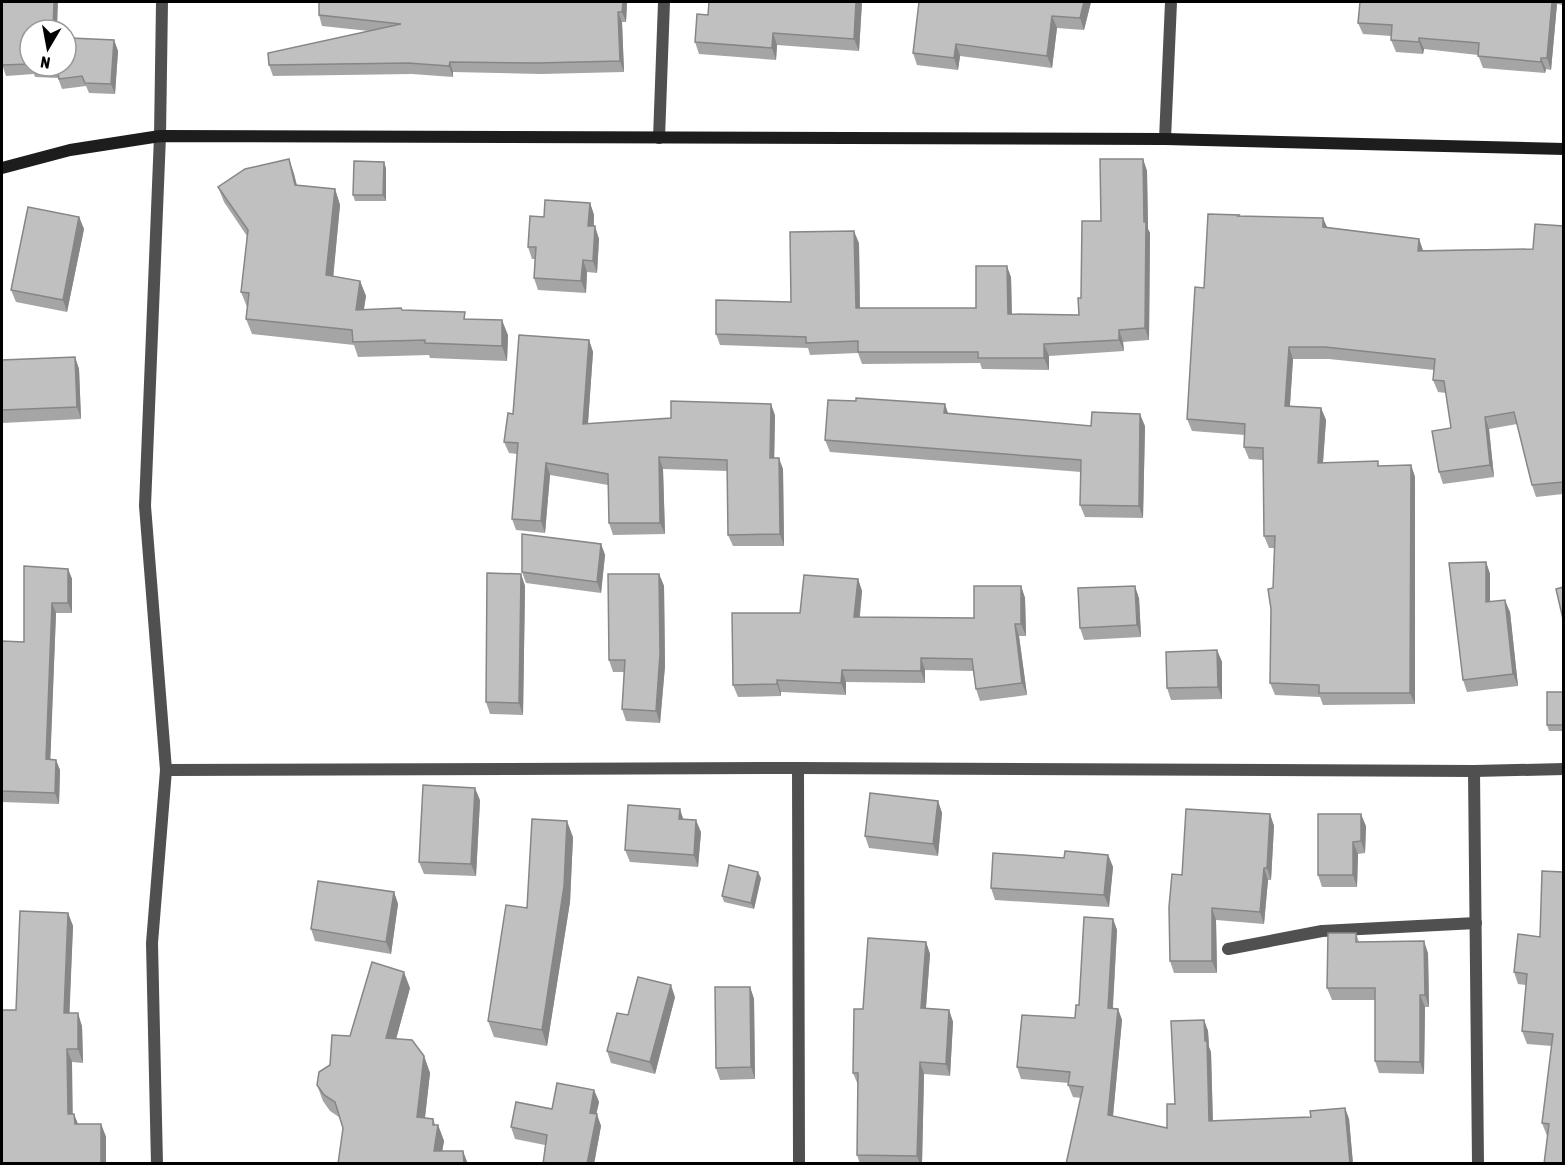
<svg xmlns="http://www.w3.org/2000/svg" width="1565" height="1165" viewBox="0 0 1565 1165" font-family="'Asap Condensed',sans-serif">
<rect width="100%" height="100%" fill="#fff"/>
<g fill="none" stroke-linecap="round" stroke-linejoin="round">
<!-- lane -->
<path stroke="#505050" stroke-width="12" d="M1228,949L1322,931L1476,923"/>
<!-- street -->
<g stroke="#505050" stroke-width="12">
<path d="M659,138L664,2"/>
<path d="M1165,139L1171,2"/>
<path d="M798,768L799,1164"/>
<path d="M166,770L798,768L1474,771L1564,769"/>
<path d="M1474,771L1478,1164"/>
<path d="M157,1164L152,943L166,770L145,506L160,136L162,2"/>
</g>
<!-- secondary -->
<path stroke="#1d1d1d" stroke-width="12" d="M2,168L70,150L160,136L1165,139L1564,149"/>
</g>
<!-- wall -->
<g fill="#a5a5a5">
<path d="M2,2L30,30V66H66L114,40L118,51L115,94L89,93L86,86L62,89L58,78L35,77L34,74L6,76L3,67H2Z"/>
<path d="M319,2H627L626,22H622L624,72L541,74L453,72V77L412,74L273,76L269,65L369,31L322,26L319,15Z"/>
<path d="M709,2H862L859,51L777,45L776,60L699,54L695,42L708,15Z"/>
<path d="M1091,2L1084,30L1057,28L1052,68L960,56L958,70L917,65L913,53Z"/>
<path d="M1360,2H1563V5L1557,4L1551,70L1546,69L1545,73L1483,68L1478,55L1424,49L1423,54L1396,52L1391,40V36L1363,34L1358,23Z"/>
<path d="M289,159L294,174L297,185L335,189L340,205L333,276L360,281L366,296L364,309L402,311L467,319L508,335L507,361L430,358L429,355L358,357L354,345L252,334L246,319L247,307L241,292L247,236L224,202L218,187Z"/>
<path d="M1143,159L1147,171L1148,229L1150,233L1149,340L1123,342L1124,351L1049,356V370L982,369L980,363L862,364L858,353L810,355L808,348L720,345L716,334L791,302L859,243L860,308H976L1011,277L1012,314L1079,315L1081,298L1101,221Z"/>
<path d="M386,168V201H355L353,195Z"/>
<path d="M590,203L594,215V226L599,239L597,273L587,272L586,293L538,290L534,278L535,259H532L528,247L544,217Z"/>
<path d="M1239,216L1419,239L1423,250L1533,249L1563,226V494L1536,497L1532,485L1517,424L1489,429L1494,477L1443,484L1439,472L1451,428L1446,393L1438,392L1433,380L1434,370L1329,359H1293L1290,406L1321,408L1326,420L1323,463L1379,466L1411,465L1415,477V704L1323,705L1320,697L1275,695L1270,683L1275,548H1269L1264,536L1263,460L1249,459L1244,447L1245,435L1192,431L1187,419L1204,288Z"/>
<path d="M79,217L84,229L67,312L16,302L11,290Z"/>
<path d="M589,340L593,352L588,424L775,415L774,458L783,469L784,546H733L728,535V471L663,469L665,534L613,535L609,523L608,485L550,475L545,533L516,530L512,519L517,454L509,453L504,442L513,414Z"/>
<path d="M75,357L79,369L81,419L2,423V360Z"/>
<path d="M948,414L1091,426H1145L1143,518L1085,517L1080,505L1081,472L830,452L825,440Z"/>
<path d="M601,544L605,555L601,593L526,583L522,572Z"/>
<path d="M1486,562L1490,574V602L1510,612L1518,686L1467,692L1463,680Z"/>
<path d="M68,569L72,579V613H56L50,759L56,760L60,770L59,804L2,802V641L24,642Z"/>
<path d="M521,574L525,586L523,715L490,714L486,702Z"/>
<path d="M659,574L664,586L665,666L660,723L626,721L622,709L624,672H613L609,660Z"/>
<path d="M858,579L862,591L860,617L974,618L1021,586L1025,598L1026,636H1019L1027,695L980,701L976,689L973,671L925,670V683L846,682V695L781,692V696L738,697L733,685L800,613Z"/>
<path d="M1139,598L1141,637L1084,640L1080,628Z"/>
<path d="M1217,650L1222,662V699L1171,700L1167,688Z"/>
<path d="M1563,692V731H1549L1547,725Z"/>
<path d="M480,800L476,876L424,874L419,862Z"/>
<path d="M938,801L942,813L938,856L869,848L865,836Z"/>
<path d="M1270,814L1274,826L1271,880H1268L1264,924L1216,920L1217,973H1174L1170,961L1182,875Z"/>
<path d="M684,819L701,832L698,867L630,862L625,850Z"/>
<path d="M1366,826L1365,853L1358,854L1357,887H1322L1318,875Z"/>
<path d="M573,837L570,902L547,1046L494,1037L488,1021L527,908Z"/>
<path d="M1108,855L1113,867L1109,907L995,900L991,888L1064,858Z"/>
<path d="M1563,872V1164L1547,1136L1542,1123L1552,1046L1527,1044L1522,1031L1526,985L1518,984L1514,972L1540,937Z"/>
<path d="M761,878L754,909L724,902L722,896Z"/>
<path d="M394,892L398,904L391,954L315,941L311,929Z"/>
<path d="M68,913L73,926L69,1013L82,1026L83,1063L72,1062V1114H74L78,1124H101L106,1137L2,1164L16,1010Z"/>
<path d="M1113,919L1117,930L1113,1008L1118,1009L1122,1020L1113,1116L1167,1128L1175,1104L1204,1020L1208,1031L1209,1047L1211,1052L1213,1121L1311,1117L1345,1108L1349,1119L1353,1164H1066L1081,1098L1073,1097L1068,1085L1069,1083L1021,1079L1017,1067L1075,1018Z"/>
<path d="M1356,933L1359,942L1428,953L1429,1007H1425L1424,1074L1379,1073L1375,1061V1000H1332L1327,988Z"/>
<path d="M926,942L930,954L926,1008L949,1010L953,1022L950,1076L924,1074L922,1164H860L857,1155L858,1085L853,1073L863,1009Z"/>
<path d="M750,987L754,999L755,1079L720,1080L716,1068Z"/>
<path d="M410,988L396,1039L424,1056L430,1073L425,1118L435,1125H438L444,1141L442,1151L468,1164L343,1128L339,1117L330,1111L323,1101L317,1085L350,1036Z"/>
<path d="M675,997L655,1074L611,1063L607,1051L628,1015Z"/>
<path d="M594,1090L599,1102L596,1114L601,1126L594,1164H543L545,1145L515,1139L511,1127Z"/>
</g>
<!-- shaded-wall -->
<g fill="#868686">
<path d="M54,2H58L57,30H53Z"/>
<path d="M623,2H627L626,22L622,12Z"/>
<path d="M856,2H862L859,51L854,39Z"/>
<path d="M1084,2H1091L1084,30L1080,18Z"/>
<path d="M1552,2H1556L1557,4L1551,70L1547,58Z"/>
<path d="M618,12L622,22L624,72L620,61Z"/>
<path d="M1052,16L1057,28L1052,68L1047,56Z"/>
<path d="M773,33L777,45L776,60L772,48Z"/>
<path d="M1419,38L1424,49L1423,54L1419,42Z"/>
<path d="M114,40L118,51L115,94L111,84Z"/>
<path d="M956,44L960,56L958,70L954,58Z"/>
<path d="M1541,58L1546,69L1545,73L1541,62Z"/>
<path d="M450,62L453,72V77L449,66Z"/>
<path d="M289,159L294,174L300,200L295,185Z"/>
<path d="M1143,159L1147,171L1148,229L1150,233L1149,340L1145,328L1144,222Z"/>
<path d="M384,162L386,168V201L383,195Z"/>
<path d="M335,189L340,205L332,290L326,275Z"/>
<path d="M590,203L594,215L593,238L588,226Z"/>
<path d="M79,217L84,229L67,312L63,300Z"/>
<path d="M1323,218L1328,229L1323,227Z"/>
<path d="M595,226L599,239L597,273L593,261Z"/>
<path d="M854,231L859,243L860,319L856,308Z"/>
<path d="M1419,239L1423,251H1418Z"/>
<path d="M583,260L587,272L586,293L581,281Z"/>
<path d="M1007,266L1011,277L1012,326L1008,314Z"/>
<path d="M360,281L366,296L361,325L356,310Z"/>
<path d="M502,320L508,335L507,361L502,346Z"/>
<path d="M1119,330L1123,342L1124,351L1119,340Z"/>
<path d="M589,340L593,352L587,436L583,424Z"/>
<path d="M1044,344L1049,356V370L1044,358Z"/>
<path d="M1289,347L1293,359L1289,418L1285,406Z"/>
<path d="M75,357L79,369L81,419L77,407Z"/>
<path d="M771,404L775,415L774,470L770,458Z"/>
<path d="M945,404L949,416L944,413Z"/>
<path d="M1321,408L1326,420L1322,475L1318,463Z"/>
<path d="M1140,414L1145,426L1143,518L1139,506Z"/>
<path d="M1485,417L1489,429L1494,477L1490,465Z"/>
<path d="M659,457L663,469L665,534L660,523Z"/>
<path d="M779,458L783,469L784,546L780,534Z"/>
<path d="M546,463L550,475L545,533L541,521Z"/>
<path d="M1411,465L1415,477V704L1410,693Z"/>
<path d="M601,544L605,555L601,593L597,582Z"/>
<path d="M1486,562L1490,574V614L1486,602Z"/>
<path d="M68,569L72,579V613L68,603Z"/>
<path d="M521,574L525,586L523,715L519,703Z"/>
<path d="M659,574L664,586L665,666L660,723L656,711Z"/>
<path d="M858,579L862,591L858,629L854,617Z"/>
<path d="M1021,586L1025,598L1026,636L1021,624Z"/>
<path d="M1135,586L1139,598L1141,637L1137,625Z"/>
<path d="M1505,600L1510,612L1518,686L1513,674Z"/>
<path d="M52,603L56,613L50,770L46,759Z"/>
<path d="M1015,624L1019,636L1027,695L1022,683Z"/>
<path d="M1217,650L1222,662V699L1218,687Z"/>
<path d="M921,658L925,670V683L921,671Z"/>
<path d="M842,670L846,682V695L841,683Z"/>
<path d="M777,680L781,692V696L777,684Z"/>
<path d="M56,760L60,770L59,804L55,793Z"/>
<path d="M475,788L480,800L476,876L471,864Z"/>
<path d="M938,801L942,813L938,856L933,844Z"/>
<path d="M680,809L684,821L679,819Z"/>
<path d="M1270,814L1274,826L1271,880L1267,868Z"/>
<path d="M1361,814L1366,826L1365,853L1361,841Z"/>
<path d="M696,820L701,832L698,867L694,855Z"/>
<path d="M567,821L573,837L570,902L547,1046L542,1030Z"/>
<path d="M1353,842L1358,854L1357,887L1353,875Z"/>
<path d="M1108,855L1113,867L1109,907L1104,895Z"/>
<path d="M1264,868L1268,880L1264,924L1260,912Z"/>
<path d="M758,872L761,878L754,909L751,903Z"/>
<path d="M394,892L398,904L391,954L386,942Z"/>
<path d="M1212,908L1216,920L1217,973L1212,961Z"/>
<path d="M68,913L73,926L69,1026L64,1013Z"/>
<path d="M1113,919L1117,930L1112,1019L1108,1008Z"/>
<path d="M1424,941L1428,953L1429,1007L1425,995Z"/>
<path d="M926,942L930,954L925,1020L921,1008Z"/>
<path d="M404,972L410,988L392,1054L386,1038Z"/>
<path d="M671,985L675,997L655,1074L650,1062Z"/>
<path d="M750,987L754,999L755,1079L751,1067Z"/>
<path d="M1420,995L1425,1007L1424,1074L1420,1062Z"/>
<path d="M1118,1009L1122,1020L1112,1126L1108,1115Z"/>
<path d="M949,1010L953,1022L950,1076L946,1064Z"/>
<path d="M78,1013L82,1026L83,1063L78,1049Z"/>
<path d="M1204,1020L1208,1031L1209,1047L1211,1052L1213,1132L1209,1121Z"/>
<path d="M67,1049L72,1062L73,1127L68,1114Z"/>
<path d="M424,1056L430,1073L423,1134L417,1117Z"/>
<path d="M920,1062L924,1074L922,1164H920L917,1156Z"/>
<path d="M594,1090L599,1102L594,1125L590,1113Z"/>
<path d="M1345,1108L1349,1119L1353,1164H1350Z"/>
<path d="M74,1114L79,1127L75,1124Z"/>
<path d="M597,1114L601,1126L594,1164H587Z"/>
<path d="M433,1119L437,1130L438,1125L444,1141L440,1164L434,1151Z"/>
<path d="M101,1124L106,1137V1164H101Z"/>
<path d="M463,1151L468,1164H464Z"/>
</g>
<!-- building -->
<g fill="#c0c0c0" stroke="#868686" stroke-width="1.5">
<path d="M2,2H54L53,30H30V64L2,65Z"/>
<path d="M319,2H623L622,12H618L620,61L537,63L450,62L449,66L408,63L269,65L268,53L401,24L319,15Z"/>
<path d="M709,2H856L854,39L773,33L772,48L695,42L697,14L708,15Z"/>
<path d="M919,2H1084L1080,18L1052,16L1047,56L956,44L954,58L913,53Z"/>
<path d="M1360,2H1552L1547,58H1541V62L1478,56L1479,43L1419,38V42L1391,40L1392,25L1358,23Z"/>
<path d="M66,38H71L114,40L111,84L85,83L82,76L59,79L57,67H31V66H66Z"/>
<path d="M289,159L295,185L335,189L326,275L360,281L356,310L401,308L402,310L465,312L464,319L502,320V346L425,343V340L353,342L352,330L246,319L249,293L241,292L248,230L218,187L245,169Z"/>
<path d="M1100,159H1143L1144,222H1146L1145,328L1119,330V340L1044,344V358H978V352H858V341L806,343V337L716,334V300L791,302L790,232L854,231L856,308H976V266H1007L1008,314L1079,315L1078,298H1081L1082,221H1101Z"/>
<path d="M354,161L384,162L383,195H353Z"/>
<path d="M545,200L590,203L588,226H595L593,261L583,260L581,281L534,278L536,247H528L530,216L544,217Z"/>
<path d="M28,207L79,217L63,300L11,290Z"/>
<path d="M1208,214L1239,215L1238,216L1323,218V227L1419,239L1418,251L1533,249L1535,224L1563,226V482L1532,485L1514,412L1485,417L1490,465L1439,472L1432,431L1451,428L1444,381L1433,380L1435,359L1325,347H1289L1285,406L1321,408L1318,463L1378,461V466L1411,465L1410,693H1319V685L1270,683L1271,609L1268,589L1273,588L1275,536H1264L1263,448L1244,447L1245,424L1187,419L1195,287L1204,288Z"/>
<path d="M519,335L589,340L583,424L671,418V401L771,404L770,458H779L780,534L728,535L727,460L659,457L660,523H609L608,474L546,463L541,521L512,519L518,443L504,442L508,413L513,414Z"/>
<path d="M75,357L77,407L2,410V360Z"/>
<path d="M856,398L945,404L944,413L1091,426L1092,412L1140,414L1139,506L1080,505L1081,460L825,440L828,400L856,401Z"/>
<path d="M522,534L601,544L597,582L522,572Z"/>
<path d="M1486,562V602L1505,600L1513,674L1463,680L1449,563Z"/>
<path d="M24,566L68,569V603H52L46,759L56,760L55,793L2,791V641L24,642Z"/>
<path d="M487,573L521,574L519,703L486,702Z"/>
<path d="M608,574H659L660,654L656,711L622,709L625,660H609Z"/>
<path d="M804,575L858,579L854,617L974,618V586H1021V624H1015L1022,683L976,689L972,659L921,658V671L842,670L841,683L777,680V684L733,685L732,613H800Z"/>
<path d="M1135,586L1137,625L1080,628L1078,588Z"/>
<path d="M1563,587V636V619L1556,589Z"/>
<path d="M1217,650L1218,687L1167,688L1166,652Z"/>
<rect x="1547" y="692" width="16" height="33"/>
<path d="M423,785L475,788L471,864L419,862Z"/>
<path d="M870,793L938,801L933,844L865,836Z"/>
<path d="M628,805L680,809L679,819L696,820L694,855L625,850Z"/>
<path d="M1186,809L1270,814L1267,868H1264L1260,912L1212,908V961H1170L1169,907L1172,874L1182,875Z"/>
<path d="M1318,814H1361V841L1353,842V875H1318Z"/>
<path d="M532,819L567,821L564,886L542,1030L488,1021L506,905L527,908Z"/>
<path d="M1065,851L1108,855L1104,895L991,888L993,853L1064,858Z"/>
<path d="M729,865L758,872L751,903L722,896Z"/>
<path d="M1542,871L1563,872V1164H1544L1549,1124L1542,1123L1553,1034L1522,1031L1527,974L1514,972L1518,934L1540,937Z"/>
<path d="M318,881L394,892L386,942L311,929Z"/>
<path d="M20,911L68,913L64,1013H78V1049H67L68,1114H74L75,1124H101V1164H2V1010H16Z"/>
<path d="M1084,917L1113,919L1108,1008L1118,1009L1108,1115L1167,1128V1104H1175L1171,1021L1204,1020L1205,1041H1207L1209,1121L1311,1117L1310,1111L1345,1108L1350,1164H1066L1083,1087L1068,1085L1070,1072L1017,1067L1022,1015L1075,1018L1076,1005H1079Z"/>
<path d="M1328,933H1356V942L1424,941L1425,995H1420V1062L1375,1061V988H1327Z"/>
<path d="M868,938L926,942L921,1008L949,1010L946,1064L920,1062L917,1156L857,1155L858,1073H853L854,1009H863Z"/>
<path d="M372,962L404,972L386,1038L412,1040L424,1056L417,1117L433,1119V1125H438L434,1151H463L464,1164H338L343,1128L335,1102L324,1095L317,1085L319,1072L330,1065L332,1035L350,1036Z"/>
<path d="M638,977L671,985L650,1062L607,1051L617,1013L628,1015Z"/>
<path d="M715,987H750L751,1067L716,1068Z"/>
<path d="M557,1083L594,1090L590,1113L597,1114L587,1164H543L547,1135L511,1127L516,1102L552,1109Z"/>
</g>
<!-- border -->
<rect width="1565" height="1165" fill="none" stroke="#000000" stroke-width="6"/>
<!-- north arrow -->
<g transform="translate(48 48) rotate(190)"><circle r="28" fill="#ffffff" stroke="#999999" stroke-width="1.5"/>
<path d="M0-4.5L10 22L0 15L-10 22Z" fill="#000000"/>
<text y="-9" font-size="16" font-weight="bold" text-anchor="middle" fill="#000000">N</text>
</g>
</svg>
